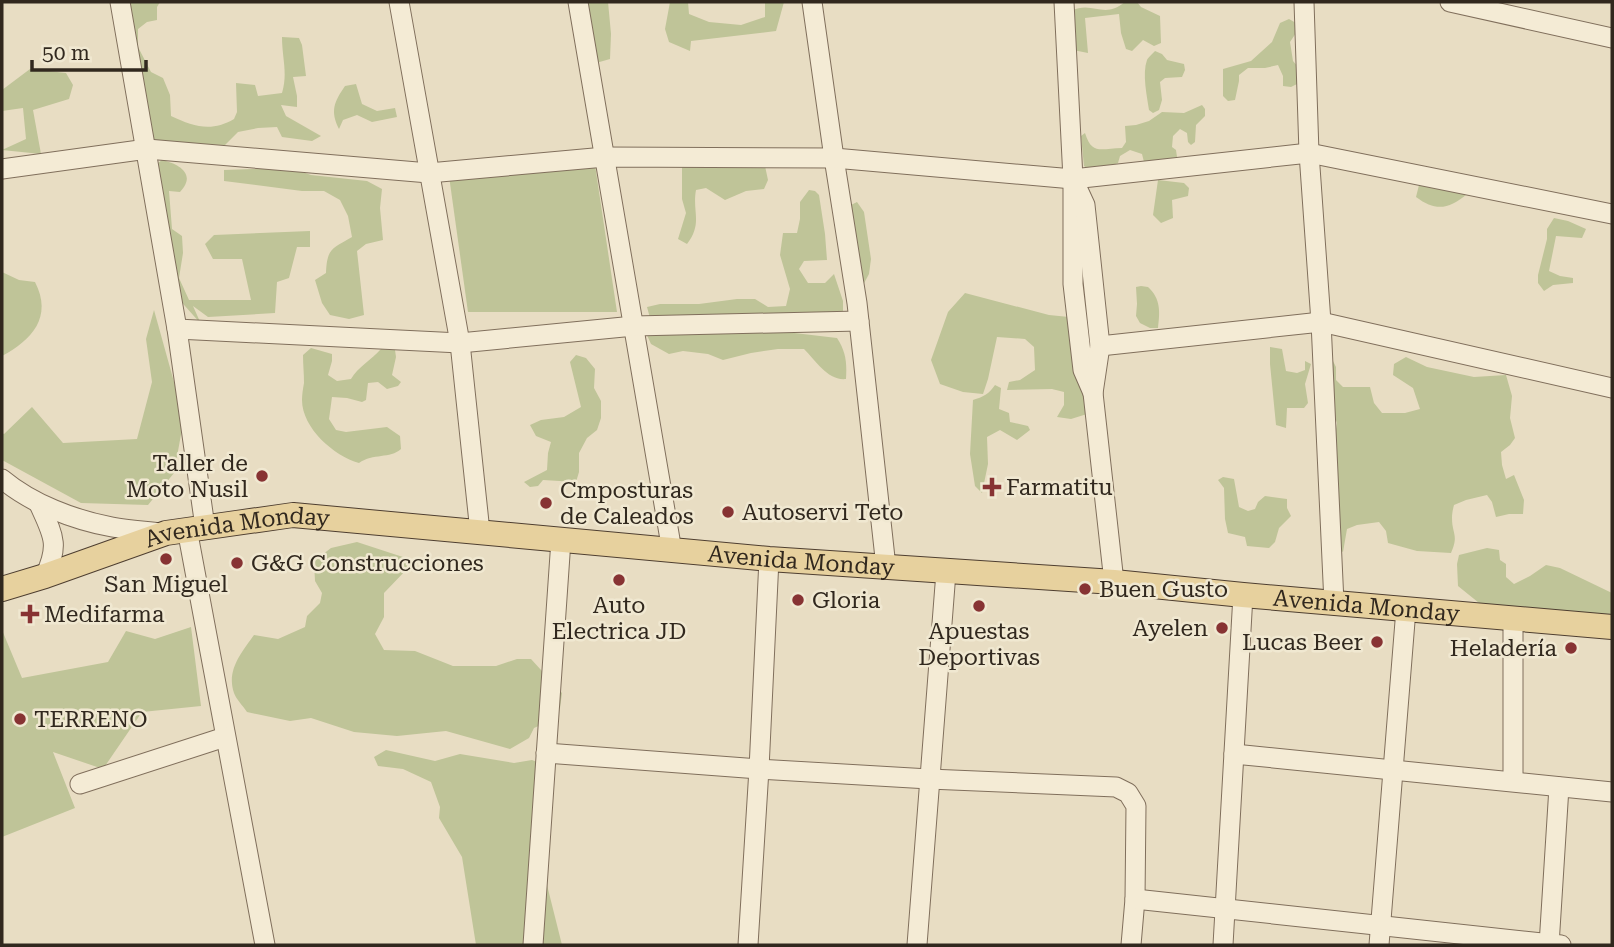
<svg xmlns="http://www.w3.org/2000/svg" width="1614" height="947" viewBox="0 0 1614 947" font-family="'Roboto Serif',serif">
<rect width="100%" height="100%" fill="#e8ddc3"/>
<!-- green -->
<g fill="#bfc498">
<path d="M129,2H160L157,7V20L147,22L138,29V47L151,72L163,78L170,95L171,116C194,127 212,132 234,119L237,112L236,83L255,85L258,96L282,93C288,73 282,58 282,37L299,38L302,45L306,76L293,77L297,96V107L281,105L286,116L321,136L312,141L282,137L277,127L258,128L238,132L225,145L166,144L151,139Z"/>
<path d="M584,2H608L611,34L610,59L596,63Z"/>
<path d="M670,2H688L689,14L709,22L741,25L765,17V2H784L776,31L691,41L690,51L669,42L665,29Z"/>
<path d="M1125,2H1137L1141,7L1160,16L1161,43L1154,46L1143,40L1132,51L1126,49L1121,33L1119,14L1085,18L1088,53L1073,50L1071,11C1093,0 1103,20 1125,2Z"/>
<path d="M1289,19L1296,23V33L1290,42L1293,61L1299,68L1297,84L1291,87L1283,86V76L1278,65L1265,68H1248L1239,75V81L1235,100L1228,101L1223,96V69L1251,61L1272,42L1280,23Z"/>
<path d="M1155,51L1162,54L1167,60L1184,64L1185,70L1182,77L1165,78L1160,82L1162,100L1159,110L1153,113L1149,110C1147,96 1142,74 1147,60C1148,58 1153,53 1155,51Z"/>
<path d="M30,69L66,73L73,85L69,99L33,110L41,154L2,150L26,139L23,108L2,111V90Z"/>
<path d="M356,84L362,104L377,111L395,108L397,117L372,122L357,115L343,120L339,129C330,111 334,102 345,86Z"/>
<path d="M1202,105L1205,109V116L1196,125L1195,142L1191,145L1188,142L1187,133L1180,129L1173,136L1172,147L1176,150L1177,157L1166,159L1158,164L1144,162L1142,154L1130,150L1120,156L1118,163L1093,172L1084,166L1081,136L1085,133C1092,156 1102,148 1122,148L1126,142L1125,126L1136,125L1149,121L1162,112L1184,113Z"/>
<path d="M162,160C179,164 197,174 180,192L169,191L172,229L182,236L183,253L179,278L189,300H251L242,259H213L205,244L214,235L310,231V247H297L289,278L277,282L275,313L208,317L193,306L201,324L177,297L166,241L158,163Z"/>
<path d="M682,162L765,166L768,180L764,189L746,191L725,200L706,188L696,190C692,212 703,223 687,244L678,239L686,213L682,199Z"/>
<path d="M595,165L617,312H468L449,176Z"/>
<path d="M252,169H294L311,175L367,181L382,189L380,208L383,240L366,244L357,251L364,315L349,319L330,315L322,303L315,280L326,273C327,248 332,249 352,237L348,216L340,200L324,191H302L224,181V170Z"/>
<path d="M1158,180L1184,183L1189,188L1188,196L1172,200L1173,218L1161,223L1153,215Z"/>
<path d="M1419,185H1439L1467,194C1449,209 1436,212 1416,197Z"/>
<path d="M809,190L815,191L819,195L825,234L827,260L804,261L799,269L808,283H825L834,274L843,301V316L744,313L692,317L650,318L647,307L660,304H699L737,299H755L768,307L786,306L790,289L780,255L783,233H797L800,219V202Z"/>
<path d="M857,202L864,212L871,259L869,274L862,287L847,207Z"/>
<path d="M1554,218L1568,221L1586,229L1582,238L1556,236L1549,271L1560,276L1573,278V283L1553,285L1544,291L1538,283V275L1547,239V229Z"/>
<path d="M2,272L19,280L35,282C53,317 32,340 2,356Z"/>
<path d="M1141,286L1148,287C1161,299 1160,312 1158,328H1150L1140,323L1136,316L1137,304L1136,287Z"/>
<path d="M965,293L1049,315L1069,317L1087,391V414L1071,419L1057,417L1064,405V392L1052,389L1007,390L1009,382L1020,380L1035,370L1034,347L1025,339L997,337L988,379L983,394L963,392L940,384L931,360L948,312Z"/>
<path d="M154,310L184,418L174,473L148,505L81,503L2,460V433L4,434L32,407L63,443L137,439L152,382L146,339Z"/>
<path d="M769,330L837,338C846,352 847,362 846,379C828,381 816,361 804,349H778L751,353L723,360L708,354L683,351L669,354L651,344L646,333L699,332L737,334Z"/>
<path d="M1270,347L1282,349L1286,371L1297,373L1305,370V361L1311,364L1305,384L1308,403L1304,408H1287L1286,428L1276,425L1270,364Z"/>
<path d="M311,348L332,354V361L328,375L337,381L351,379C358,367 371,360 381,349L395,350L396,357L392,375L401,382L398,386L387,389L378,382L368,383L366,400L362,402L347,398L332,397L329,419L336,430L346,432L387,427L400,436L401,449C390,459 373,453 359,463C334,456 302,428 302,400C302,394 303,389 304,383C304,374 303,364 303,355Z"/>
<path d="M576,355L586,358L595,369L594,388L601,401V418L597,430L587,438L579,453V472L576,482L543,480L538,486L530,487L524,482L547,470L548,453L551,442L536,436L530,425L541,420L564,417L581,407L570,362Z"/>
<path d="M1331,357L1336,367V380L1343,387H1370L1374,403L1382,413H1405L1420,409L1413,388L1393,375L1394,364L1406,357L1427,367L1474,377L1506,375L1512,396L1510,418L1515,438L1510,445L1501,452L1502,465L1506,479L1514,475L1524,500L1523,514H1509L1496,517L1492,502L1487,495L1466,500L1454,505C1453,509 1452,513 1452,518C1452,534 1459,535 1451,553L1417,551L1388,543L1386,531L1379,522L1357,525L1347,529L1343,552L1334,545L1332,453L1337,423L1326,391Z"/>
<path d="M995,385L1001,388L999,409L1009,413L1010,422L1028,426L1030,430L1017,440L1000,430L987,437L988,464L982,493L975,486L970,454L973,400C983,397 989,394 995,385Z"/>
<path d="M1223,477L1234,479L1239,507L1248,511L1255,509L1258,502L1265,496L1287,499V508L1291,516L1279,528L1275,542L1269,548L1247,546L1245,537L1228,533L1225,519L1224,488L1218,480Z"/>
<path d="M357,542L409,559L407,569L384,593V617L375,634L384,650L415,651L453,666H496L517,659H531L562,693L560,708L552,720L534,728L529,738L510,749L446,731L397,736L354,732L311,718L290,721L247,712C243,706 236,699 234,693C226,670 242,652 254,635L278,639L305,627L307,616L320,603L322,593L315,581L314,561L331,548Z"/>
<path d="M1487,548L1499,550L1500,560L1506,564V577L1514,584L1530,576L1546,565L1560,568L1612,593V620L1517,612L1501,605L1484,607L1458,586L1457,564L1459,555Z"/>
<path d="M191,627L201,706L142,712L103,769L53,752L75,808L2,837V630L22,678L108,662L126,631L155,639Z"/>
<path d="M386,750L435,761L460,754L514,763L532,760L540,763L536,841L562,945H476L462,857L439,818L440,807L431,782L403,769L378,766L374,757Z"/>
</g>
<g fill="none" stroke-linecap="round" stroke-linejoin="round">
<!-- minor casing -->
<g stroke="#806f5c" stroke-width="21">
<g id="minor">
<path d="M120,2L177,329L205,527"/>
<path d="M399,2L460,343L480,532"/>
<path d="M578,2L672,551"/>
<path d="M812,2L834,158L857,303L886,567"/>
<path d="M1064,2L1073,179V284L1083,370L1093,393"/>
<path d="M1304,2L1309,153L1321,322L1334,603"/>
<path d="M1450,2L1612,38"/>
<path d="M2,169L147,149L429,173L605,157L834,158L1073,179L1309,153L1612,214"/>
<path d="M1073,179L1085,205L1100,346L1093,393L1114,582"/>
<path d="M177,329L460,343L634,326L859,321"/>
<path d="M1100,346L1321,322L1612,388"/>
<path d="M2,479C32,504 74,520 112,527C128,530 145,531 161,533"/>
<path d="M39,504C53,535 60,544 45,576"/>
<path d="M187,529L265,945"/>
<path d="M546,753L759,769L929,779L1116,787L1128,793L1136,806L1135,899L1131,945"/>
<path d="M1234,754L1612,792"/>
<path d="M1513,781V618"/>
<path d="M80,784L225,737"/>
<path d="M1135,899L1561,945"/>
<path d="M533,945L561,540"/>
<path d="M748,945L759,769L769,559"/>
<path d="M917,945L946,572"/>
<path d="M1223,945L1243,595"/>
<path d="M1379,945L1406,609"/>
<path d="M1549,945L1559,787"/>
</g>
</g>
<!-- major casing -->
<g stroke="#4e3e30" stroke-width="26">
<g id="major">
<path id="s1" d="M2,589L45,576L166,533L293,515L769,559L1114,582L1243,595L1612,627"/>
</g>
</g>
<!-- minor -->
<use href="#minor" stroke="#f4ebd5" stroke-width="19"/>
<!-- major -->
<use href="#major" stroke="#e7d19e" stroke-width="24"/>
</g>
<!-- markers -->
<g fill="#873333" stroke="#f0e8d1" stroke-width="2.5">
<circle cx="262" cy="476" r="7"/>
<path d="M988.5 476.5h7v7h7v7h-7v7h-7v-7h-7v-7h7z"/>
<circle cx="546" cy="503" r="7"/>
<circle cx="728" cy="512" r="7"/>
<circle cx="166" cy="559" r="7"/>
<circle cx="237" cy="563" r="7"/>
<circle cx="619" cy="580" r="7"/>
<circle cx="1085" cy="589" r="7"/>
<circle cx="798" cy="600" r="7"/>
<circle cx="979" cy="606" r="7"/>
<path d="M26.5 603.5h7v7h7v7h-7v7h-7v-7h-7v-7h7z"/>
<circle cx="1222" cy="628" r="7"/>
<circle cx="1377" cy="642" r="7"/>
<circle cx="1571" cy="648" r="7"/>
<circle cx="20" cy="719" r="7"/>
</g>
<g text-anchor="middle" dominant-baseline="central" stroke-width="5" stroke-linejoin="round" paint-order="stroke">
<!-- poi labels -->
<g font-size="23" fill="#31281e" stroke="#f0e8d1" text-anchor="start">
<text x="248" y="463" text-anchor="end">Taller de<tspan x="248" dy="26">Moto Nusil</tspan></text>
<text x="1006" y="487">Farmatitu</text>
<text x="560" y="490">Cmposturas<tspan x="560" dy="26">de Caleados</tspan></text>
<text x="742" y="512">Autoservi Teto</text>
<text x="251" y="563">G&amp;G Construcciones</text>
<text x="166" y="584" text-anchor="middle">San Miguel</text>
<text x="1099" y="589">Buen Gusto</text>
<text x="812" y="600">Gloria</text>
<text x="619" y="605" text-anchor="middle">Auto<tspan x="619" dy="26">Electrica JD</tspan></text>
<text x="44" y="614">Medifarma</text>
<text x="1208" y="628" text-anchor="end">Ayelen</text>
<text x="979" y="631" text-anchor="middle">Apuestas<tspan x="979" dy="26">Deportivas</tspan></text>
<text x="1363" y="642" text-anchor="end">Lucas Beer</text>
<text x="1557" y="648" text-anchor="end">Heladería</text>
<text x="34" y="719">TERRENO</text>
</g>
<!-- street labels -->
<g font-size="23" fill="#31281e" stroke="#f0e8d1">
<text stroke="none"><textPath href="#s1" startOffset="245">Avenida Monday</textPath></text>
<text stroke="none"><textPath href="#s1" startOffset="812">Avenida Monday</textPath></text>
<text stroke="none"><textPath href="#s1" startOffset="1379">Avenida Monday</textPath></text>
</g>
</g>
<!-- border -->
<rect width="1614" height="947" fill="none" stroke="#31281e" stroke-width="7"/>
<!-- scale -->
<path d="M32 60v10h114v-10" fill="none" stroke="#31281e" stroke-width="3.5"/>
<text x="42" y="60" font-size="21" fill="#31281e" stroke="#f0e8d1" stroke-width="5" paint-order="stroke">50 m</text>
</svg>
